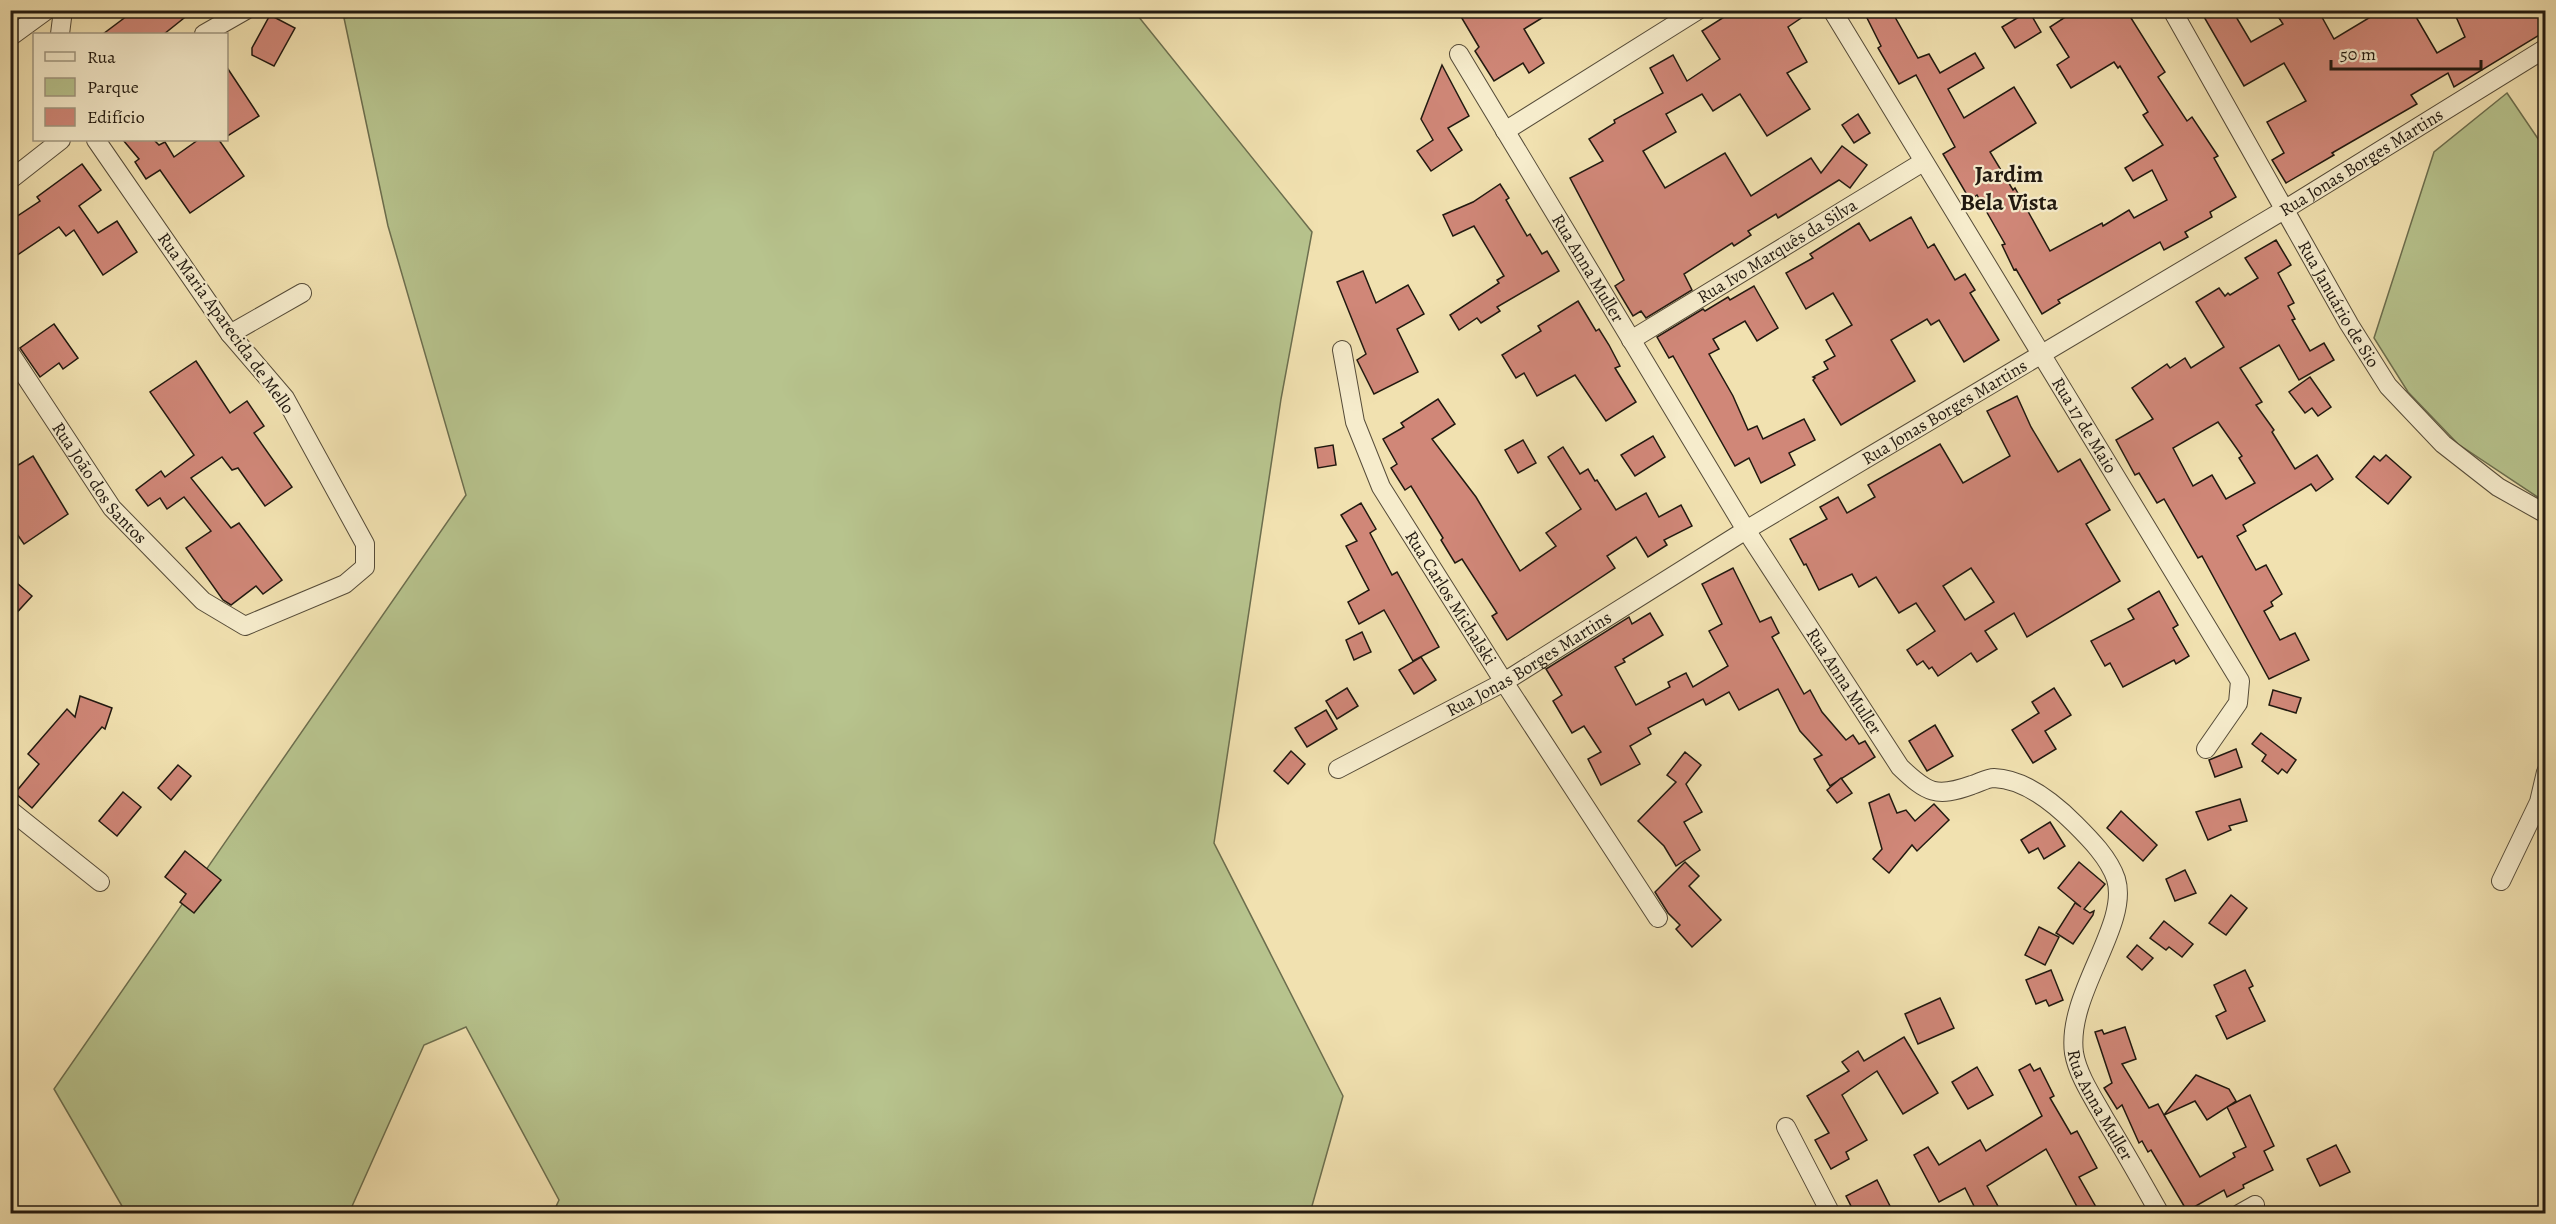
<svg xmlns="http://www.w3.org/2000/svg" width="2556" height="1224" viewBox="0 0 2556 1224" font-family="Alegreya,serif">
<rect width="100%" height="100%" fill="#f1e1b0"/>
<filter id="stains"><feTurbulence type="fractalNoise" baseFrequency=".00333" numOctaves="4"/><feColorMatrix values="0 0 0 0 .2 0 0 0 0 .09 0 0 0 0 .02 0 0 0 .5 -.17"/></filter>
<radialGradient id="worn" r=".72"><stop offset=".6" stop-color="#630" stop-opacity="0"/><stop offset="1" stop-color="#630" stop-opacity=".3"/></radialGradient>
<!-- green -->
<g fill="#b7c38d" stroke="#6c6e4e" stroke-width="1.5">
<path d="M387,10L1134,11L1312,232L1281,399L1214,843L1343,1096L1310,1213H553L559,1200L466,1027L424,1045L349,1213H126L54,1089L466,495L388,226L344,18Z"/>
<path d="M2507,93L2545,149V502L2458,444L2408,392L2374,338L2434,152Z"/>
</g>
<!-- building -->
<g fill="#d08778" stroke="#211910" stroke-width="1.5" fill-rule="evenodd">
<path d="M135,10H194L164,34H103Z"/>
<path d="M1457,10H1555L1524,29L1544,63L1529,73L1523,63L1494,81L1475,51L1479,47Z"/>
<path d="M1735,10H1813L1788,27L1807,62L1787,73L1810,109L1767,136L1740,94L1713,111L1702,94L1666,114L1676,132L1643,151L1665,188L1725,153L1751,196L1811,158L1821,173L1842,146L1867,165L1850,188L1839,180L1778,218L1776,214L1748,231L1751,235L1734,246L1732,243L1684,274L1692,290L1646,318L1641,311L1633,316L1615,286L1624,280L1570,178L1603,161L1589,139L1615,123L1614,120L1663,93L1650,68L1673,55L1687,81L1720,59L1702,31Z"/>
<path d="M1863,10H1891L1918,58L1929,54L1940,73L1975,53L1984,68L1948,89L1964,118L2014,87L2036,123L1990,152L2013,190L2015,188L2050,251L2102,223L2103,226L2129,210L2134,218L2167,200L2152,170L2133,181L2125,168L2163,145L2143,115L2148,112L2120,66L2118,68L2114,62L2071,88L2057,65L2069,57L2050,27L2076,10H2126L2165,72L2158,77L2187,121L2192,117L2218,156L2214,158L2236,197L2210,212L2212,217L2185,232L2188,237L2164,250L2160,242L2058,300L2060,303L2042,314L2016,269L2014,270L2002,245L2005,244L1977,195L1970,200L1943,154L1955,147L1916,75L1899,84L1878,48L1881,46Z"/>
<path d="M2200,10H2232L2251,42L2283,24L2279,18L2292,10H2318L2334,39L2382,10H2412L2437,53L2465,37L2453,10H2546V31L2454,87L2448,73L2411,95L2417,104L2332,153L2334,155L2286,183L2272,160L2284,153L2267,122L2306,101L2284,63L2244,86Z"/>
<path d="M2029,11L2041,32L2015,48L2002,27Z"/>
<path d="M270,15L295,28L274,66L252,55V48Z"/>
<path d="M1442,65L1469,116L1448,128L1462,150L1431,171L1417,151L1433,140L1421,119Z"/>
<path d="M226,66L259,116L226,137Z"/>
<path d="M1858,114L1870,133L1854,143L1842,125Z"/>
<path d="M123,140H154L159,145L165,142L174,157L198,140H219L244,176L190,213L160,170L146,179L135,162L139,159Z"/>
<path d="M82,164L101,190L79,206L98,233L117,221L137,252L103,275L74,230L66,236L59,227L10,260V221L40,201L37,197Z"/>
<path d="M1500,184L1509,198L1506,200L1527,236L1530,234L1542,254L1547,251L1559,271L1497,307L1500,311L1481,323L1477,318L1459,330L1450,315L1499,283L1497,280L1504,276L1474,226L1453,236L1443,215L1473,202Z"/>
<path d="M1911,217L1928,248L1934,244L1955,280L1965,274L1975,290L1970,293L1999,340L1964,362L1939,320L1931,325L1927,319L1891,340L1915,381L1841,425L1813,380L1815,378L1813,377L1828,369L1824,362L1835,356L1826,340L1852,325L1833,293L1806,309L1786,273L1813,258L1810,254L1859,223L1870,241Z"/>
<path d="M2276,240L2291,265L2278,273L2294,303L2288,306L2295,319L2292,320L2310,351L2324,343L2334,360L2299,380L2279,345L2240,368L2262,402L2256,405L2274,430L2272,432L2295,469L2317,455L2333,479L2316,491L2311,484L2243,525L2246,531L2237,536L2256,570L2266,565L2282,594L2271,602L2273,606L2264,611L2280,640L2295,633L2309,660L2269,679L2202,556L2198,558L2164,499L2157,503L2139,473L2135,475L2116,440L2153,419L2132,388L2167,364L2170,368L2185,358L2191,368L2224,347L2196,302L2219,288L2225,296L2228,293L2230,295L2258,278L2245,258ZM2218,422L2242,456L2239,458L2255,483L2226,499L2212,475L2193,486L2173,448Z"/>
<path d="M1363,271L1376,303L1408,285L1424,314L1397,329L1418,372L1374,394L1357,360L1366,354L1337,282Z"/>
<path d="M1754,286L1778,328L1757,341L1745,321L1713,339L1719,349L1709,354L1733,396L1748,430L1757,426L1763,439L1804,419L1815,440L1789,453L1795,465L1761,483L1749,458L1735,466L1673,356L1669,358L1657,337L1703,309L1705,311L1728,297L1730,300Z"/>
<path d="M1578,301L1596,331L1599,329L1609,345L1620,366L1615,368L1636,402L1606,421L1575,375L1537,396L1524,373L1516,378L1502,355L1541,331L1538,326Z"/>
<path d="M54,324L78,358L63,369L59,363L40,377L20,348Z"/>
<path d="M196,361L230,413L247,401L264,426L254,433L292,487L265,506L238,468L232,470L222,457L191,478L231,528L239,523L282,580L263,594L256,586L231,605L223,600L186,548L211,531L184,497L167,509L160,498L148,506L136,490L161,471L165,477L194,455L150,392Z"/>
<path d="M2310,377L2331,407L2318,416L2312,408L2305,413L2289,392Z"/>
<path d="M2017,396L2031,427L2058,472L2080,459L2110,510L2086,524L2120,581L2027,637L2014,613L1985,631L1997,649L1977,662L1971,653L1938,676L1932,667L1929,669L1923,661L1917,665L1907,650L1935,631L1916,603L1899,613L1876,577L1859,587L1852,574L1819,590L1806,564L1804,565L1790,539L1827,519L1820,507L1838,497L1847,513L1875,497L1868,485L1940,444L1963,483L2010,456L1987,411ZM1971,568L1994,602L1965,620L1943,586Z"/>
<path d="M1438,399L1455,424L1432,439L1476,497L1520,571L1556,546L1546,533L1581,509L1548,457L1563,447L1580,474L1588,469L1595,481L1597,480L1616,510L1646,493L1659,517L1681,505L1692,526L1664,540L1667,545L1648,557L1636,537L1607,556L1615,568L1507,640L1492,616L1497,613L1462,559L1455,563L1441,540L1443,538L1411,486L1405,490L1391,468L1397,464L1383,439L1404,427L1401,423Z"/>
<path d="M1653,436L1665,457L1635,476L1621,455Z"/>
<path d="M1523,440L1536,463L1518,473L1505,450Z"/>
<path d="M1333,445L1336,465L1318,468L1315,448Z"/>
<path d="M2386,455L2411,477L2388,504L2356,477L2374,456L2380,461Z"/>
<path d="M33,456L68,514L24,544L10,524V470Z"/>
<path d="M1361,503L1376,529L1370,533L1392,575L1397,572L1439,647L1413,661L1384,610L1359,624L1348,602L1369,590L1346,546L1357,541L1341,515Z"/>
<path d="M1733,568L1760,622L1771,617L1779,633L1772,637L1804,694L1810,690L1822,712L1846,740L1853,735L1859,744L1865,741L1875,757L1830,786L1814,759L1822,755L1800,731L1778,689L1739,710L1729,692L1706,705L1703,699L1648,728L1651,734L1630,746L1640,764L1601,785L1588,759L1601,752L1584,726L1572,733L1553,701L1562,695L1546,669L1629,617L1632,624L1650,613L1663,635L1623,659L1625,662L1615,667L1636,705L1670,687L1668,682L1686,673L1693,687L1728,666L1709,631L1722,624L1702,584Z"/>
<path d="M10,577L32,596L10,620Z"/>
<path d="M2159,591L2178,625L2173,628L2189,656L2176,664L2174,660L2123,687L2110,663L2105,666L2091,641L2134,619L2128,609Z"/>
<path d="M1362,632L1371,652L1354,660L1346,640Z"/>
<path d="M1421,657L1436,680L1414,694L1399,670Z"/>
<path d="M1347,688L1358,706L1337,719L1326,701Z"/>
<path d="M2054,688L2071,715L2045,731L2056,749L2033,763L2012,730L2039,713L2032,702Z"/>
<path d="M2273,690L2301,698L2296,713L2269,705Z"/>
<path d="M80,696L112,708L105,729L102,727L32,808L15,793L39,764L28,754L67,709L75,717Z"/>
<path d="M1326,710L1337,729L1307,747L1295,728Z"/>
<path d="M1935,725L1953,756L1927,771L1909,741Z"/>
<path d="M2261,733L2296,760L2287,773L2282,769L2278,774L2262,761L2266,755L2252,744Z"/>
<path d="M2236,749L2242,767L2215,777L2209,760Z"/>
<path d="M1291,751L1305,764L1288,784L1274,771Z"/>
<path d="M1685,752L1701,765L1686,784L1702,812L1684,822L1700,850L1676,866L1664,846L1638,821L1676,782L1667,775Z"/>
<path d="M178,765L191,776L171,800L158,788Z"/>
<path d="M1841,778L1852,793L1837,803L1827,790Z"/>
<path d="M123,792L141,807L117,836L99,821Z"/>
<path d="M1889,794L1897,813L1906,810L1915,821L1934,804L1949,820L1917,851L1912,845L1889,873L1873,859L1882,849L1869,803Z"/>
<path d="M2240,799L2247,821L2229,826L2231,830L2208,840L2196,812Z"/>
<path d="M2121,811L2157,845L2143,861L2107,828Z"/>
<path d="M2050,822L2065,846L2044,859L2038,848L2029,853L2021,840Z"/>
<path d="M185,851L221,880L194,913L180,902L186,894L165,877Z"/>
<path d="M1685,862L1699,876L1689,886L1721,920L1692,947L1676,929L1680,925L1668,913L1655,892Z"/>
<path d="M2079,862L2105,884L2084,909L2090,913L2094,911L2093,915L2073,944L2056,933L2075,903L2081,907L2058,888Z"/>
<path d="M2185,870L2196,893L2175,901L2166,879Z"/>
<path d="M2231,895L2247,908L2226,935L2209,923Z"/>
<path d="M2164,921L2193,944L2182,957L2169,947L2166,950L2150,938Z"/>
<path d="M2039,927L2059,937L2045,965L2025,955Z"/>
<path d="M2137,945L2153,958L2142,970L2127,957Z"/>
<path d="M2051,970L2063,1000L2049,1006L2046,1000L2036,1004L2026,980Z"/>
<path d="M2245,970L2253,986L2249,988L2265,1021L2227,1039L2216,1016L2226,1011L2214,985Z"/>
<path d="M1940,998L1954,1028L1918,1044L1905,1014Z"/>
<path d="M2125,1027L2136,1059L2122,1064L2149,1108L2158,1104L2164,1115L2196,1075L2229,1089L2236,1101L2227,1107L2250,1095L2274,1146L2264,1151L2273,1170L2243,1185L2244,1188L2227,1197L2224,1190L2187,1211L2151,1150L2148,1152L2142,1141L2139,1143L2122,1105L2117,1109L2104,1088L2112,1083L2095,1032L2102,1030L2104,1034ZM2195,1101L2207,1120L2227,1107L2246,1147L2233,1153L2235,1157L2200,1177L2164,1115Z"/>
<path d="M1904,1037L1938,1093L1903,1114L1877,1071L1842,1095L1867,1140L1846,1152L1849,1159L1831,1169L1815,1140L1829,1133L1807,1096L1849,1071L1842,1062L1858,1051L1864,1061Z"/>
<path d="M2030,1064L2034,1071L2040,1068L2054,1096L2050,1098L2071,1134L2077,1131L2097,1168L2079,1177L2100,1214H2081L2046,1149L1987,1186L1999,1208L1988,1214H1978L1965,1188L1939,1202L1914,1155L1928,1147L1939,1165L1980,1140L1986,1151L2042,1116L2019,1070Z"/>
<path d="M1977,1067L1993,1095L1968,1109L1952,1082Z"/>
<path d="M2336,1145L2350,1172L2320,1186L2307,1159Z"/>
<path d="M1877,1180L1894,1214H1855L1846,1196Z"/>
</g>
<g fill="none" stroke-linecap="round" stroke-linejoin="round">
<!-- minor casing -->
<g stroke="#554b38" stroke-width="20">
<g id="minor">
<path id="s1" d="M1832,10L2240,681L2238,703L2206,749"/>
<path id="s2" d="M2172,10L2349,324L2388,386L2443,444L2498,487L2546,514"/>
<path d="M60,34L63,10"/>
<path d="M204,34L246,10"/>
<path d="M10,37L47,10"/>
<path id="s3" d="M1459,54L1746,530L1900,767C1927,793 1936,798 1972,785C1979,783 1987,778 1994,778C2025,779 2054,803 2075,824C2090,839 2109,858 2116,879C2130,925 2066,994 2074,1053C2078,1076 2094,1099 2105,1119C2124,1150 2142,1182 2160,1214"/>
<path d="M1505,131L1698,10"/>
<path d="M10,180L61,140"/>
<path d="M230,334L302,293"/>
<path id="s4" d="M1631,340L1923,162"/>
<path id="s5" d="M1342,350L1355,422L1381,487L1504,682L1658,918"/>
<path id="s6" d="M10,353L112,508L203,601L245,626L345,584L365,567V544L285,398L230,334L96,140"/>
<path id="s7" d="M1338,769L1504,682L1746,530L2284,210L2546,48"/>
<path d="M10,810L100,882"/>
<path d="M2501,881L2539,802L2546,772"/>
<path d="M1786,1127L1831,1214"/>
<path d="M2239,1214L2255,1205"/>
</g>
</g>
<!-- minor -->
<use href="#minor" stroke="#f6eccc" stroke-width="18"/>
</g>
<g text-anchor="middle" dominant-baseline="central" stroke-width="4.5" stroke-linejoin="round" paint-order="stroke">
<!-- street labels -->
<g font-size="18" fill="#211910" stroke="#f6eccc">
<text stroke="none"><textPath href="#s7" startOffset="1190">Rua Jonas Borges Martins</textPath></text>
<text stroke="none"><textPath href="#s4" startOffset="171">Rua Ivo Marquês da Silva</textPath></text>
<text stroke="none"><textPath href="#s3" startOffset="250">Rua Anna Muller</textPath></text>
<text stroke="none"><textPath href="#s2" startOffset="338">Rua Januário de Sio</textPath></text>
<text transform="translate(226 323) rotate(54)">Rua Maria Aparecida de Mello</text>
<text stroke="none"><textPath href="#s7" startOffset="704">Rua Jonas Borges Martins</textPath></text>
<text stroke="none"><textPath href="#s1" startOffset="486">Rua 17 de Maio</textPath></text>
<text stroke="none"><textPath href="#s6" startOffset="158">Rua João dos Santos</textPath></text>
<text stroke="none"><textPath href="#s5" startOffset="274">Rua Carlos Michalski</textPath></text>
<text stroke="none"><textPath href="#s7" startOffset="218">Rua Jonas Borges Martins</textPath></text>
<text stroke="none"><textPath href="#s3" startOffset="736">Rua Anna Muller</textPath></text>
<text stroke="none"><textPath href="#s3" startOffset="1347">Rua Anna Muller</textPath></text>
</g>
<!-- district labels -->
<g font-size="24" font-weight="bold" fill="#211910" stroke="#f6eccc">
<text x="2009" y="174">Jardim<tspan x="2009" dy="28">Bela Vista</tspan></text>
</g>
</g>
<!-- margin -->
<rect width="2556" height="1224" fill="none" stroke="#f1e1b0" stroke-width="36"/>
<rect x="12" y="12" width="2532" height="1200" fill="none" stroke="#211910" stroke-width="3"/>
<rect x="18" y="18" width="2520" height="1188" fill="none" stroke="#211910" stroke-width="1.5"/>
<!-- legend -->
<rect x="33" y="33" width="195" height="108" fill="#f6eccc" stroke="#a19881" stroke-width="1.5"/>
<rect x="45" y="52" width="30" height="9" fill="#f6eccc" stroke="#a19881" stroke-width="1.5"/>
<text x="87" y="63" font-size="18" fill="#211910">Rua</text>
<rect x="45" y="78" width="30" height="18" fill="#b7c38d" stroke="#a19881" stroke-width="1.5"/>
<text x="87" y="93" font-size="18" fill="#211910">Parque</text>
<rect x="45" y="108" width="30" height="18" fill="#d08778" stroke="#a19881" stroke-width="1.5"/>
<text x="87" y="123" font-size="18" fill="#211910">Edifício</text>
<!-- scale -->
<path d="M2331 60v9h150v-9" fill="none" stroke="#211910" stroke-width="3"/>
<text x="2340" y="60" font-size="18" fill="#211910" stroke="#f6eccc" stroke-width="4.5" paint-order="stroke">50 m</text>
<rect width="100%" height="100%" filter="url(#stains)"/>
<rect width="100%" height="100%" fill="url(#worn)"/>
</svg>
